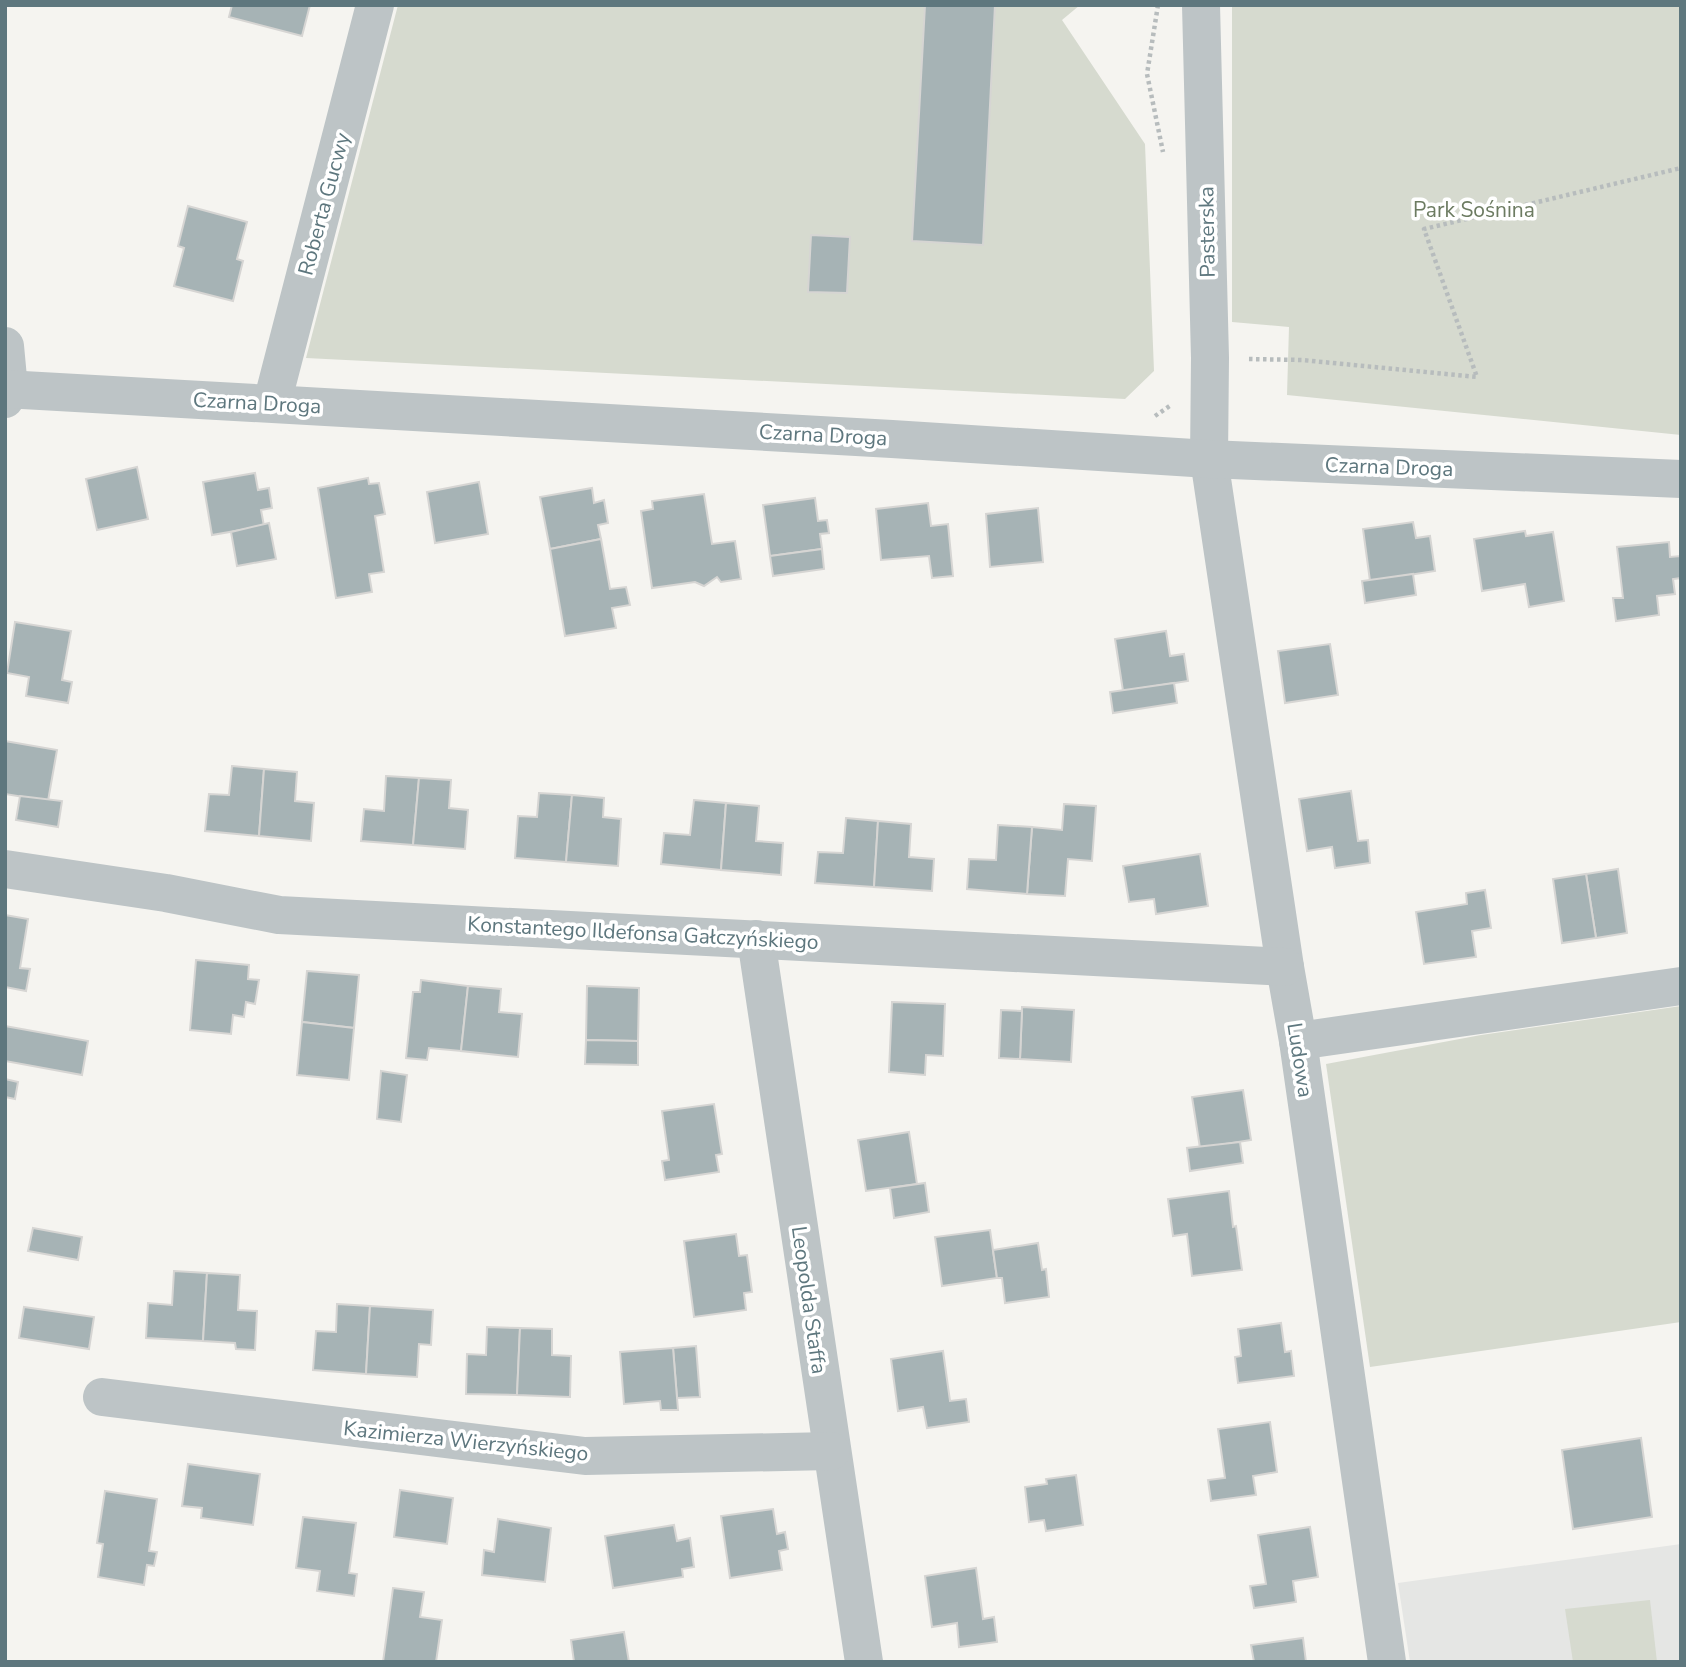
<svg xmlns="http://www.w3.org/2000/svg" width="1686" height="1667" viewBox="0 0 1686 1667" font-family="'Nunito Sans',sans-serif">
<rect width="100%" height="100%" fill="#f5f4f0"/>
<!-- built -->
<path fill="#e5e6e4" d="M1681,1544V1662H1410L1398,1583Z"/>
<!-- green -->
<g fill="#d6dacf">
<path d="M398,5H1080L1062,20L1145,144L1154,371L1125,399L306,358Z"/>
<path d="M1232,5H1681V435L1287,395L1289,327L1232,322Z"/>
<path d="M1681,1006V1322L1370,1367L1326,1064L1481,1035Z"/>
<path d="M1650,1600L1657,1662H1573L1565,1609Z"/>
</g>
<!-- building -->
<g fill="#a6b3b5" stroke="#d6d5d3" stroke-width="2">
<path d="M232,5H310L302,36L229,17Z"/>
<path d="M925,5H995L983,245L912,241Z"/>
<path d="M188,206L247,222L237,259L243,261L233,301L174,286L184,248L178,246Z"/>
<path d="M811,235L850,237L847,293L808,292Z"/>
<path d="M137,467L148,519L97,530L86,479Z"/>
<path d="M255,473L258,490L269,488L272,508L261,510L264,526L212,535L203,482Z"/>
<path d="M368,478L369,484L379,483L385,514L375,516L384,572L369,574L372,592L336,598L318,488Z"/>
<path d="M479,482L488,534L435,543L427,492Z"/>
<path d="M592,488L594,503L604,500L608,523L598,525L601,539L550,549L540,497Z"/>
<path d="M704,494L712,544L735,541L741,579L721,582L717,577L704,586L695,582L652,588L641,511L653,509L652,501Z"/>
<path d="M815,498L818,521L827,520L829,533L820,534L822,549L770,556L763,505Z"/>
<path d="M928,503L931,526L948,524L953,576L932,578L929,556L881,560L876,509Z"/>
<path d="M1038,508L1043,562L990,567L986,514Z"/>
<path d="M1413,522L1416,538L1430,536L1435,571L1370,581L1363,529Z"/>
<path d="M269,523L276,559L237,566L231,532Z"/>
<path d="M1525,531L1526,536L1553,532L1564,601L1529,607L1525,584L1482,591L1474,539Z"/>
<path d="M601,539L610,589L626,587L630,605L612,608L616,628L565,636L550,549Z"/>
<path d="M1669,542L1670,557L1681,556V578L1673,579L1675,594L1657,596L1659,615L1616,621L1613,598H1623L1617,547Z"/>
<path d="M822,549L824,569L773,576L770,556Z"/>
<path d="M1413,574L1416,595L1365,603L1362,581Z"/>
<path d="M15,622L71,631L62,680L72,682L68,703L26,696L29,677L7,673Z"/>
<path d="M1166,631L1170,656L1184,654L1188,681L1123,691L1115,639Z"/>
<path d="M1330,644L1338,695L1285,703L1278,651Z"/>
<path d="M1174,683L1177,703L1113,713L1110,692Z"/>
<path d="M5,741L57,750L48,801L5,794Z"/>
<path d="M232,766L264,769L259,836L205,831L209,794L229,795Z"/>
<path d="M264,769L297,772L295,801L314,803L311,841L259,836Z"/>
<path d="M386,776L419,778L413,845L361,841L364,809L384,811Z"/>
<path d="M419,778L451,780L449,808L468,810L465,849L413,845Z"/>
<path d="M1351,791L1358,841L1368,840L1370,863L1335,868L1332,847L1307,851L1299,799Z"/>
<path d="M539,793L572,795L566,862L515,858L518,816L537,817Z"/>
<path d="M572,795L604,798L603,817L621,819L618,866L566,862Z"/>
<path d="M20,796L62,801L58,827L16,820Z"/>
<path d="M694,800L726,803L721,870L661,864L664,833L690,835Z"/>
<path d="M726,803L759,806L756,841L783,843L781,875L721,870Z"/>
<path d="M1064,804L1096,806L1092,861L1068,859L1065,896L1027,894L1032,827L1062,830Z"/>
<path d="M846,818L878,821L874,887L815,883L818,852L843,853Z"/>
<path d="M878,821L911,824L909,857L934,859L932,891L874,887Z"/>
<path d="M998,825L1032,827L1027,894L967,889L969,859L996,860Z"/>
<path d="M1200,854L1208,906L1156,914L1154,899L1129,902L1123,866Z"/>
<path d="M1618,869L1627,933L1596,938L1586,874Z"/>
<path d="M1586,874L1596,938L1562,943L1553,879Z"/>
<path d="M1485,890L1491,928L1472,931L1476,957L1424,964L1416,912L1467,904L1466,893Z"/>
<path d="M5,915L28,919L20,968L30,969L26,991L5,987Z"/>
<path d="M196,960L249,965L248,979L259,980L255,1004L246,1002L244,1017L233,1015L231,1034L190,1030Z"/>
<path d="M307,971L359,975L354,1028L302,1022Z"/>
<path d="M421,980L468,986L461,1051L429,1048L427,1060L406,1058L413,992H420Z"/>
<path d="M468,986L501,989L499,1012L522,1014L518,1057L461,1051Z"/>
<path d="M587,986L639,988L638,1041L586,1040Z"/>
<path d="M892,1002L945,1004L943,1056L926,1055L925,1075L889,1072Z"/>
<path d="M1022,1007L1074,1010L1071,1062L1020,1059Z"/>
<path d="M1001,1010L1022,1011L1020,1059L999,1058Z"/>
<path d="M302,1022L354,1028L349,1080L297,1075Z"/>
<path d="M5,1026L88,1041L82,1075L5,1061Z"/>
<path d="M586,1040L638,1041V1065L585,1064Z"/>
<path d="M381,1071L407,1075L401,1122L377,1119Z"/>
<path d="M5,1079L18,1082L15,1099L5,1097Z"/>
<path d="M1243,1090L1251,1140L1200,1148L1192,1097Z"/>
<path d="M714,1104L722,1154L716,1155L719,1172L665,1180L662,1161L669,1160L662,1111Z"/>
<path d="M909,1132L917,1184L866,1191L858,1140Z"/>
<path d="M1240,1142L1243,1163L1190,1171L1187,1148Z"/>
<path d="M925,1183L929,1212L894,1218L890,1188Z"/>
<path d="M1229,1191L1233,1227L1236,1226L1242,1270L1192,1276L1187,1234L1173,1236L1168,1199Z"/>
<path d="M33,1228L82,1237L78,1260L28,1251Z"/>
<path d="M990,1230L997,1278L942,1286L935,1237Z"/>
<path d="M736,1234L739,1256L747,1255L752,1292L744,1293L746,1310L694,1317L684,1241Z"/>
<path d="M1038,1243L1042,1270L1046,1269L1049,1297L1005,1303L1002,1278H997L993,1250Z"/>
<path d="M174,1271L207,1273L203,1341L146,1338L148,1303L172,1305Z"/>
<path d="M207,1273L240,1275L238,1310L257,1311L255,1350L236,1349L235,1343L203,1341Z"/>
<path d="M337,1304L370,1306L366,1374L313,1370L316,1331L336,1332Z"/>
<path d="M370,1306L433,1310L431,1345L419,1344L417,1377L366,1374Z"/>
<path d="M24,1307L94,1317L89,1349L19,1338Z"/>
<path d="M1281,1323L1285,1352L1291,1351L1294,1376L1238,1383L1235,1357L1241,1356L1238,1329Z"/>
<path d="M487,1327L520,1328L517,1395L466,1394L467,1354L486,1355Z"/>
<path d="M520,1328L552,1329V1355L571,1356L570,1397L517,1395Z"/>
<path d="M696,1346L700,1397L677,1398L673,1348Z"/>
<path d="M673,1348L678,1410H661L660,1401L624,1404L620,1352Z"/>
<path d="M943,1351L950,1401L966,1399L969,1422L927,1428L923,1407L898,1411L891,1359Z"/>
<path d="M1270,1422L1277,1472L1253,1476L1256,1495L1211,1501L1208,1480L1225,1478L1218,1429Z"/>
<path d="M1641,1438L1652,1517L1573,1529L1562,1450Z"/>
<path d="M188,1464L260,1474L253,1525L201,1518L202,1508L182,1506Z"/>
<path d="M1076,1475L1083,1525L1046,1531L1044,1520L1029,1522L1025,1487L1047,1484L1046,1479Z"/>
<path d="M400,1490L453,1498L447,1544L394,1537Z"/>
<path d="M105,1491L157,1499L149,1551L157,1552L154,1566L147,1565L144,1585L98,1577L103,1544L97,1543Z"/>
<path d="M773,1509L777,1534L785,1532L788,1549L779,1551L782,1570L730,1578L721,1516Z"/>
<path d="M303,1517L356,1523L349,1573L357,1574L354,1596L317,1591L320,1571L296,1568Z"/>
<path d="M498,1519L551,1528L545,1582L482,1575L484,1550L494,1552Z"/>
<path d="M674,1525L677,1541L690,1538L694,1567L682,1569L683,1577L613,1588L605,1536Z"/>
<path d="M1310,1527L1318,1577L1293,1581L1296,1602L1254,1608L1250,1586L1266,1584L1258,1535Z"/>
<path d="M976,1568L983,1619L994,1617L997,1642L959,1647L957,1623L932,1627L925,1576Z"/>
<path d="M393,1588L424,1592L420,1617L442,1620L436,1662H383Z"/>
<path d="M624,1632L629,1662H574L571,1640Z"/>
<path d="M1303,1638L1306,1662H1254L1251,1645Z"/>
</g>
<g fill="none" stroke-linecap="round" stroke-linejoin="round">
<!-- path -->
<g stroke="#b7bcbd" stroke-width="4.5" stroke-dasharray="3.5 3.5" stroke-linecap="butt">
<path d="M1158,5L1147,74L1163,152"/>
<path d="M1249,359L1302,360L1477,377L1424,229L1681,168"/>
<path d="M1155,416L1171,405"/>
</g>
<!-- minor -->
<g stroke="#bdc4c6" stroke-width="38">
<path d="M1201,5L1210,358L1209,459L1285,967L1298,1041L1387,1662"/>
<path d="M5,346L9,389L5,399"/>
<path d="M5,389L892,439L1209,459L1681,479"/>
<path d="M272,403L375,5"/>
<path d="M5,869L166,893L279,915L1285,967"/>
<path d="M756,939L864,1662"/>
<path d="M1298,1041L1681,986"/>
<path d="M102,1397L585,1456L831,1451"/>
</g>
</g>
<g text-anchor="middle" dominant-baseline="central" stroke-width="7" stroke-linejoin="round" paint-order="stroke">
<!-- street labels -->
<g font-size="21" fill="#5e777e" stroke="#fff">
<text transform="translate(324 204) rotate(-75)">Roberta Gucwy</text>
<text transform="translate(1207 232) rotate(-91)">Pasterska</text>
<text transform="translate(257 403) rotate(3)">Czarna Droga</text>
<text transform="translate(823 435) rotate(3)">Czarna Droga</text>
<text transform="translate(1389 467) rotate(2)">Czarna Droga</text>
<text transform="translate(643 933) rotate(3)">Konstantego Ildefonsa Gałczyńskiego</text>
<text transform="translate(1300 1060) rotate(81)">Ludowa</text>
<text transform="translate(809 1300) rotate(82)">Leopolda Staffa</text>
<text transform="translate(466 1441) rotate(6)">Kazimierza Wierzyńskiego</text>
</g>
<!-- park labels -->
<g font-size="21" fill="#6c7b61" stroke="#fff">
<text x="1474" y="210">Park Sośnina</text>
</g>
</g>
<!-- border -->
<rect width="1686" height="1667" fill="none" stroke="#5e777e" stroke-width="14"/>
</svg>
